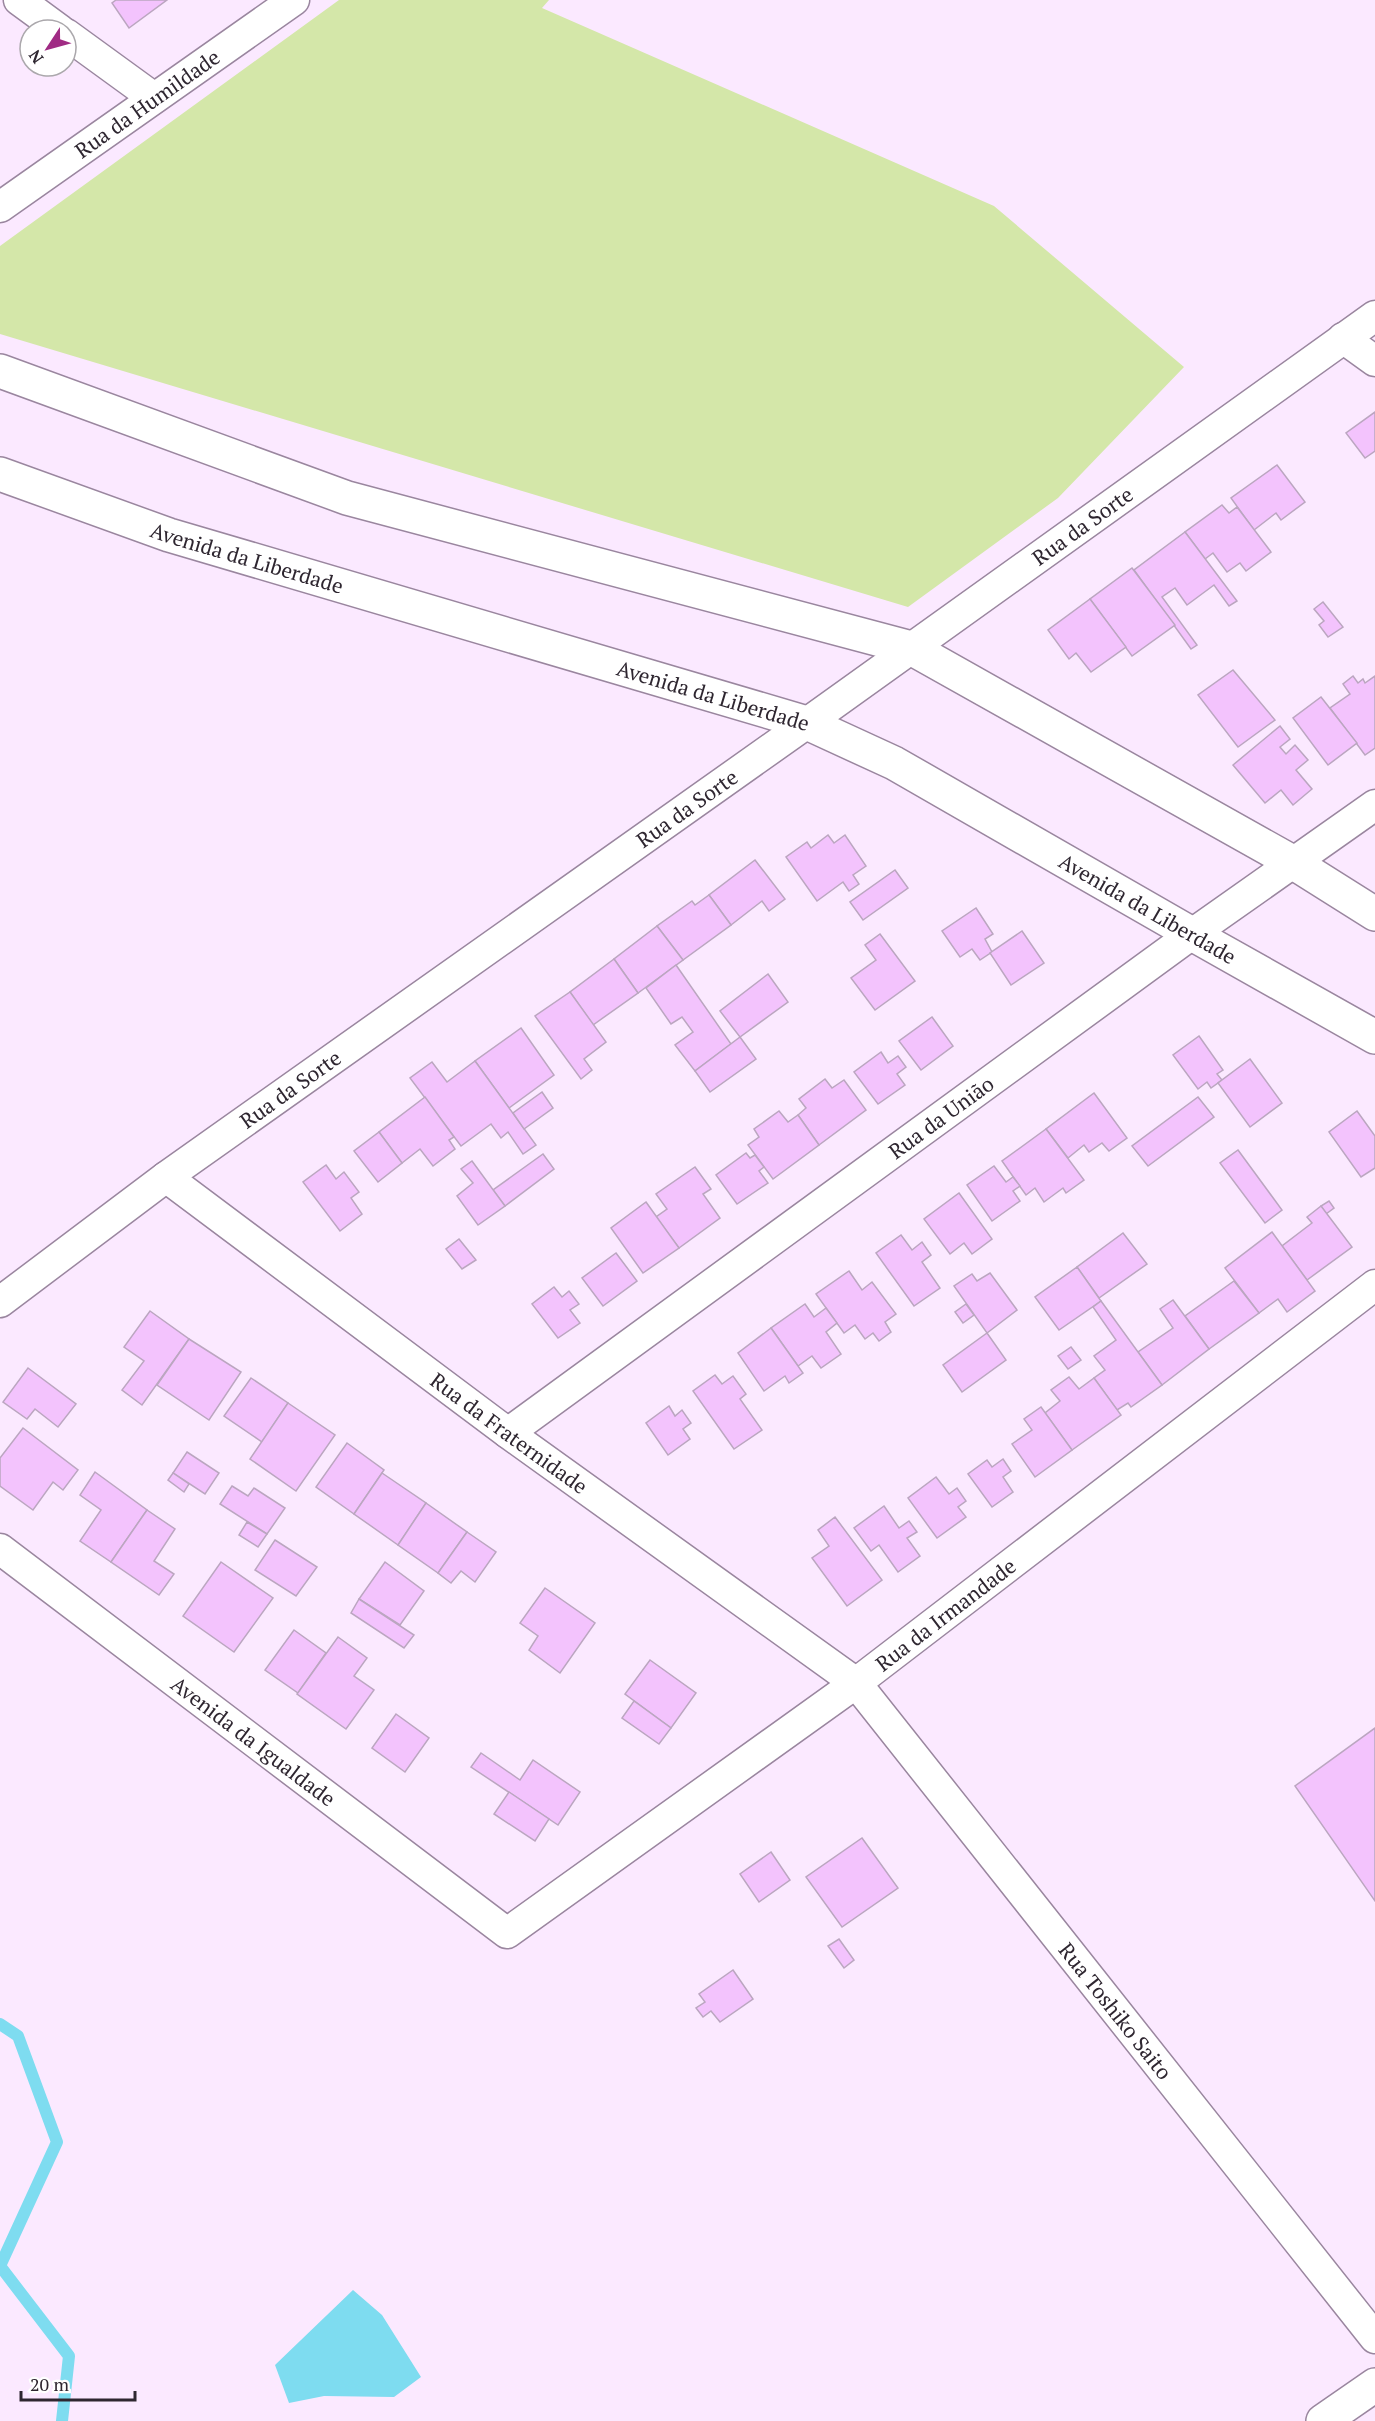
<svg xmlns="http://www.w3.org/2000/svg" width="1375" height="2421" viewBox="0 0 1375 2421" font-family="'PT Serif',serif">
<rect width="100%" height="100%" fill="#fbe9ff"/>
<!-- green -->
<path fill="#d4e7a9" d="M339,0H549L542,8L994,206L1184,367L1058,498L908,607L0,334V246Z"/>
<!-- water -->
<path fill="#7edcf0" d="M353,2290L382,2315L421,2377L394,2397L324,2396L289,2403L275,2365Z"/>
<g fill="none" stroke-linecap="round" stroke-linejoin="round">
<!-- stream -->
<path stroke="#7edcf0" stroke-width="12" d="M0,2024L18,2036L57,2142L0,2266L69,2356L62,2421"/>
</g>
<!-- building -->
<g fill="#f3c3fd" stroke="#bba6c0" stroke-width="1.5">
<path d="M116,0H167L129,28L112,3Z"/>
<path d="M1375,412V451L1365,458L1346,433Z"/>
<path d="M1277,465L1305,502L1281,520L1276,513L1254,530L1231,498Z"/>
<path d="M1222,505L1229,513L1237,507L1271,552L1246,571L1240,563L1227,572L1213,553L1205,559L1185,532Z"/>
<path d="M1185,532L1237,601L1229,606L1214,585L1187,605L1175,588L1162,597L1197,645L1191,649L1134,570Z"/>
<path d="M1132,568L1175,625L1132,656L1090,599Z"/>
<path d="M1090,599L1126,647L1091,672L1076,653L1069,659L1048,630Z"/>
<path d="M1323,602L1343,627L1328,637L1319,625L1324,621L1314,609Z"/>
<path d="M1233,670L1275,720L1238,747L1198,695Z"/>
<path d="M1353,676L1358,683L1363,679L1365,683L1375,676V748L1365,755L1330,708L1350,694L1343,684Z"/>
<path d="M1321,697L1357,743L1328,765L1293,718Z"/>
<path d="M1280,726L1290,739L1280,747L1286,754L1295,745L1308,760L1296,770L1312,789L1293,805L1281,790L1265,803L1233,765Z"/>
<path d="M828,835L834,843L845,835L866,866L853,875L859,884L849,891L843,882L817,901L786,857L807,842L811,848Z"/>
<path d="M755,860L785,899L769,911L762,901L731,925L709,895Z"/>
<path d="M895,870L908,888L863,920L850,902Z"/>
<path d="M709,895L731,925L683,960L657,926L692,901L695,905Z"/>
<path d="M976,908L993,934L985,939L992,952L980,960L972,949L960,957L942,931Z"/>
<path d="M657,926L683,960L638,993L614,959Z"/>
<path d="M1022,931L1044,963L1011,985L990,953Z"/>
<path d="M880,934L915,981L875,1010L851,978L876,960L865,945Z"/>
<path d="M614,959L638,993L593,1025L570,992Z"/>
<path d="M676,965L731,1044L695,1071L675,1045L693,1032L682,1017L671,1024L646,988Z"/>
<path d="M768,974L788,1002L740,1037L720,1011Z"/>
<path d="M570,992L606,1042L584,1059L592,1070L581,1079L535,1016Z"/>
<path d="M932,1017L953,1046L921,1070L899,1041Z"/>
<path d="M521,1028L554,1075L509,1108L475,1061Z"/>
<path d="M1199,1036L1223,1070L1217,1074L1222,1080L1211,1088L1207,1082L1198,1089L1173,1055Z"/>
<path d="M740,1037L756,1059L710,1092L695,1071Z"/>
<path d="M881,1052L888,1063L898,1056L906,1067L897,1074L905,1085L878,1104L854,1072Z"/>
<path d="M1250,1059L1282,1103L1250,1127L1218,1083Z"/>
<path d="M475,1061L536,1145L523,1154L508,1132L501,1138L491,1124L461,1146L410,1078L432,1062L447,1082Z"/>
<path d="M825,1079L832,1088L844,1080L866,1110L819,1145L798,1115L806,1108L799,1099Z"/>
<path d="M542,1092L553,1108L524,1129L513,1113Z"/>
<path d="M1094,1093L1127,1138L1109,1151L1102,1143L1089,1152L1084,1145L1068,1158L1046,1129Z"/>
<path d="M425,1097L454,1137L449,1140L455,1149L433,1166L420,1149L402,1163L379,1132Z"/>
<path d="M1198,1097L1214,1117L1148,1166L1132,1146Z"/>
<path d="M779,1111L788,1122L798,1115L819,1145L773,1179L748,1145L759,1137L754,1129Z"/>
<path d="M1357,1111L1375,1136V1168L1361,1177L1329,1132Z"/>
<path d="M1046,1129L1084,1180L1066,1193L1063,1188L1044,1202L1035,1188L1026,1195L1002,1161Z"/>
<path d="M379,1132L402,1163L378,1182L354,1151Z"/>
<path d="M1238,1150L1282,1210L1265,1223L1220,1163Z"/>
<path d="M746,1153L750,1158L755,1155L764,1167L759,1171L768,1183L737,1204L716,1175Z"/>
<path d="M543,1154L554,1169L505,1206L493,1190Z"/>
<path d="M472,1161L505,1206L478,1225L457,1196L473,1183L461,1169Z"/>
<path d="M326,1165L336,1179L344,1172L359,1192L351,1198L362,1214L340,1231L303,1182Z"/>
<path d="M994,1166L1006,1182L1013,1177L1020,1186L1013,1191L1020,1201L992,1221L967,1185Z"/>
<path d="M695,1167L711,1189L703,1194L720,1218L679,1248L656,1217L667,1209L656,1194Z"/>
<path d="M959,1193L992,1239L972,1254L964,1243L950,1254L924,1219Z"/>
<path d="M1329,1201L1334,1208L1326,1214L1321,1206Z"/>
<path d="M646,1202L679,1248L643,1273L611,1228Z"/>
<path d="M1321,1206L1352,1247L1307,1280L1282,1246L1312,1223L1307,1217Z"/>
<path d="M1272,1232L1315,1291L1287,1312L1278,1299L1259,1313L1225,1268Z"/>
<path d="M1123,1233L1147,1264L1099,1298L1077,1267Z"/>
<path d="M901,1235L912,1250L922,1242L931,1255L922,1262L940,1288L914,1306L876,1253Z"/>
<path d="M459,1239L476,1260L462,1269L446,1249Z"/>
<path d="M616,1253L637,1281L603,1306L582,1278Z"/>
<path d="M1077,1267L1101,1301L1059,1330L1035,1297Z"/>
<path d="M849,1271L862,1290L872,1282L896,1314L885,1322L891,1332L879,1341L873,1333L865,1339L855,1325L844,1333L816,1294Z"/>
<path d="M990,1273L1017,1310L987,1333L954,1286L972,1274L977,1281Z"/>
<path d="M1234,1281L1259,1313L1209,1349L1185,1316Z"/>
<path d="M554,1287L562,1297L569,1291L579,1304L570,1310L580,1323L558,1338L532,1304Z"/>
<path d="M1173,1300L1209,1349L1162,1385L1138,1352L1173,1328L1160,1309Z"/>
<path d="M1101,1301L1162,1385L1131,1407L1128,1403L1117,1410L1094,1378L1105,1370L1094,1356L1116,1340L1093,1307Z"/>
<path d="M805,1304L814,1317L826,1308L837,1323L826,1332L841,1354L821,1368L812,1356L798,1366L771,1328Z"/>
<path d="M966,1304L974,1315L963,1323L955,1312Z"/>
<path d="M150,1311L189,1339L142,1405L122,1390L144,1361L124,1347Z"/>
<path d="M771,1328L803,1373L789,1383L785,1376L764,1391L738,1353Z"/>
<path d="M987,1333L1006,1360L962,1392L943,1365Z"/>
<path d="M189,1339L241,1372L209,1420L157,1385Z"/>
<path d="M1071,1347L1081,1360L1068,1369L1058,1356Z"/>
<path d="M28,1368L76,1404L58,1427L35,1409L27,1419L3,1402Z"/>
<path d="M715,1375L722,1384L733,1376L746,1394L740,1399L762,1430L734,1449L693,1391Z"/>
<path d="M1069,1377L1079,1389L1094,1378L1121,1415L1072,1450L1045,1413L1060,1401L1051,1390Z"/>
<path d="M251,1378L288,1403L262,1442L224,1416Z"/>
<path d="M288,1403L335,1435L296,1491L250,1459Z"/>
<path d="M669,1406L675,1416L682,1410L691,1423L683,1429L690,1439L668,1455L646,1423Z"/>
<path d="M1041,1407L1072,1450L1035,1477L1012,1444L1032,1430L1024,1419Z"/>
<path d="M23,1428L78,1470L63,1490L53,1482L33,1510L0,1486V1458Z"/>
<path d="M347,1443L384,1470L354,1514L316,1487Z"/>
<path d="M187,1452L219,1473L205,1494L173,1473Z"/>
<path d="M1003,1459L1011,1471L1003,1477L1013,1492L992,1507L968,1474L987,1460L992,1467Z"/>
<path d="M95,1472L147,1510L111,1562L80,1541L101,1510L80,1495Z"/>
<path d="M173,1473L189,1484L184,1492L168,1480Z"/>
<path d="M382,1473L426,1503L398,1545L354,1514Z"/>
<path d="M936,1477L949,1494L957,1488L966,1501L958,1507L966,1517L937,1538L908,1498Z"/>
<path d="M232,1486L248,1496L254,1488L285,1508L267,1534L220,1504Z"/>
<path d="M426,1503L467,1532L438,1573L398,1545Z"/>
<path d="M884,1506L899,1528L909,1521L917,1532L907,1538L920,1556L898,1572L879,1545L871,1551L854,1528Z"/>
<path d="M147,1510L175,1529L154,1561L174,1574L159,1595L111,1562Z"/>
<path d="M835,1517L882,1580L847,1606L812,1558L829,1546L818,1530Z"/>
<path d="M247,1522L267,1534L258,1547L239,1535Z"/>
<path d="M467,1532L496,1552L475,1582L461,1571L451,1583L438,1573Z"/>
<path d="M275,1540L317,1567L296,1596L255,1570Z"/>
<path d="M221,1562L273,1598L234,1652L183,1616Z"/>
<path d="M385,1562L424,1591L400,1625L359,1599Z"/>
<path d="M545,1588L595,1623L560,1673L529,1650L538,1636L520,1623Z"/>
<path d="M359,1599L414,1635L404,1648L351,1613Z"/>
<path d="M294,1630L326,1653L298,1693L265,1670Z"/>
<path d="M338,1637L367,1658L354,1676L374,1690L346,1729L297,1694Z"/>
<path d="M650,1660L696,1693L671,1728L625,1694Z"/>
<path d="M634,1701L671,1728L659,1744L622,1718Z"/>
<path d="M396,1714L429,1738L405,1772L372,1748Z"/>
<path d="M1375,1728V1901L1295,1786Z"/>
<path d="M481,1753L520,1780L533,1760L580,1792L558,1825L471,1767Z"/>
<path d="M509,1792L549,1819L535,1841L494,1814Z"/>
<path d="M862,1838L898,1888L842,1927L806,1877Z"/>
<path d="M771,1852L790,1880L759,1902L740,1874Z"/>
<path d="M839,1939L854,1960L844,1968L828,1946Z"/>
<path d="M733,1970L753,1999L720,2022L711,2011L703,2017L696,2008L705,2002L699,1994Z"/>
</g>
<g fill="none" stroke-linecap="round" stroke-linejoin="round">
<!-- minor casing -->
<g stroke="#9a869f" stroke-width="33">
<g id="minor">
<path d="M19,0L60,30"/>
<path d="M66,34L154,98"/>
<path id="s1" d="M0,207L294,0"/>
<path d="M1343,338L1375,361"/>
<path id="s2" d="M166,1177L508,1433L856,1683L1375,2338"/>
<path id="s3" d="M0,1302L166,1177L807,723L1375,316"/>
<path id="s4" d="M508,1433L1192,934L1375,805"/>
<path id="s5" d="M0,1549L507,1933L856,1683L1375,1285"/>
</g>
</g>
<!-- tertiary casing -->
<g stroke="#9a869f" stroke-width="36">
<g id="tertiary">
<path d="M0,371L347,498L911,648L1294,863L1375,914"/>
<path id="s6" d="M0,474L169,535L807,723L894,763L1192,934L1375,1037"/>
</g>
</g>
<!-- secondary casing -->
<g stroke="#9a869f" stroke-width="36">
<path id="secondary" d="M1323,2421L1375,2385"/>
</g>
<!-- minor -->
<use href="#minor" stroke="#fff" stroke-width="30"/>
<!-- tertiary -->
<use href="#tertiary" stroke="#fff" stroke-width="33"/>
<!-- secondary -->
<use href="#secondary" stroke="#fff" stroke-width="33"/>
</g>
<g text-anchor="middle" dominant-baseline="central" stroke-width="5" stroke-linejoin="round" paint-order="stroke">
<!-- street labels -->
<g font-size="21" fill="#2e2630" stroke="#fff">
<text stroke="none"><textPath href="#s1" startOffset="180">Rua da Humildade</textPath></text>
<text stroke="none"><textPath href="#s3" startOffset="1332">Rua da Sorte</textPath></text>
<text stroke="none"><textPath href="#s6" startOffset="261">Avenida da Liberdade</textPath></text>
<text stroke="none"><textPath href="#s6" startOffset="747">Avenida da Liberdade</textPath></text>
<text stroke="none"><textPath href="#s3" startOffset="846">Rua da Sorte</textPath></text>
<text stroke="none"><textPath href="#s6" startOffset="1233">Avenida da Liberdade</textPath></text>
<text stroke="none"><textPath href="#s3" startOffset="360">Rua da Sorte</textPath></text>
<text stroke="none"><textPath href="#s4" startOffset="536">Rua da União</textPath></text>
<text stroke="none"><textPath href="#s2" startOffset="428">Rua da Fraternidade</textPath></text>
<text stroke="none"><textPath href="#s5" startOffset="1178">Rua da Irmandade</textPath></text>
<text stroke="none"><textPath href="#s5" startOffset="318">Avenida da Igualdade</textPath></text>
<text stroke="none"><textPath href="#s2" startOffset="1274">Rua Toshiko Saito</textPath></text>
</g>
</g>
<!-- north arrow -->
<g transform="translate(48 48) rotate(234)"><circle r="28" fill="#ffffff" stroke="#aba8ac" stroke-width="1.5"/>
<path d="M0-4.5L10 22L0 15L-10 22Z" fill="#a02b84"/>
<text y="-9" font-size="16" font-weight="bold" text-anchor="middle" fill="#2e2630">N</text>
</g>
<!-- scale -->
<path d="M21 2391v9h114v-9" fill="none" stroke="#2e2630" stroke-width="3"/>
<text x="30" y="2391" font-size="18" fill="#2e2630" stroke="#ffffff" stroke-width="4.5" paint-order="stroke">20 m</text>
</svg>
